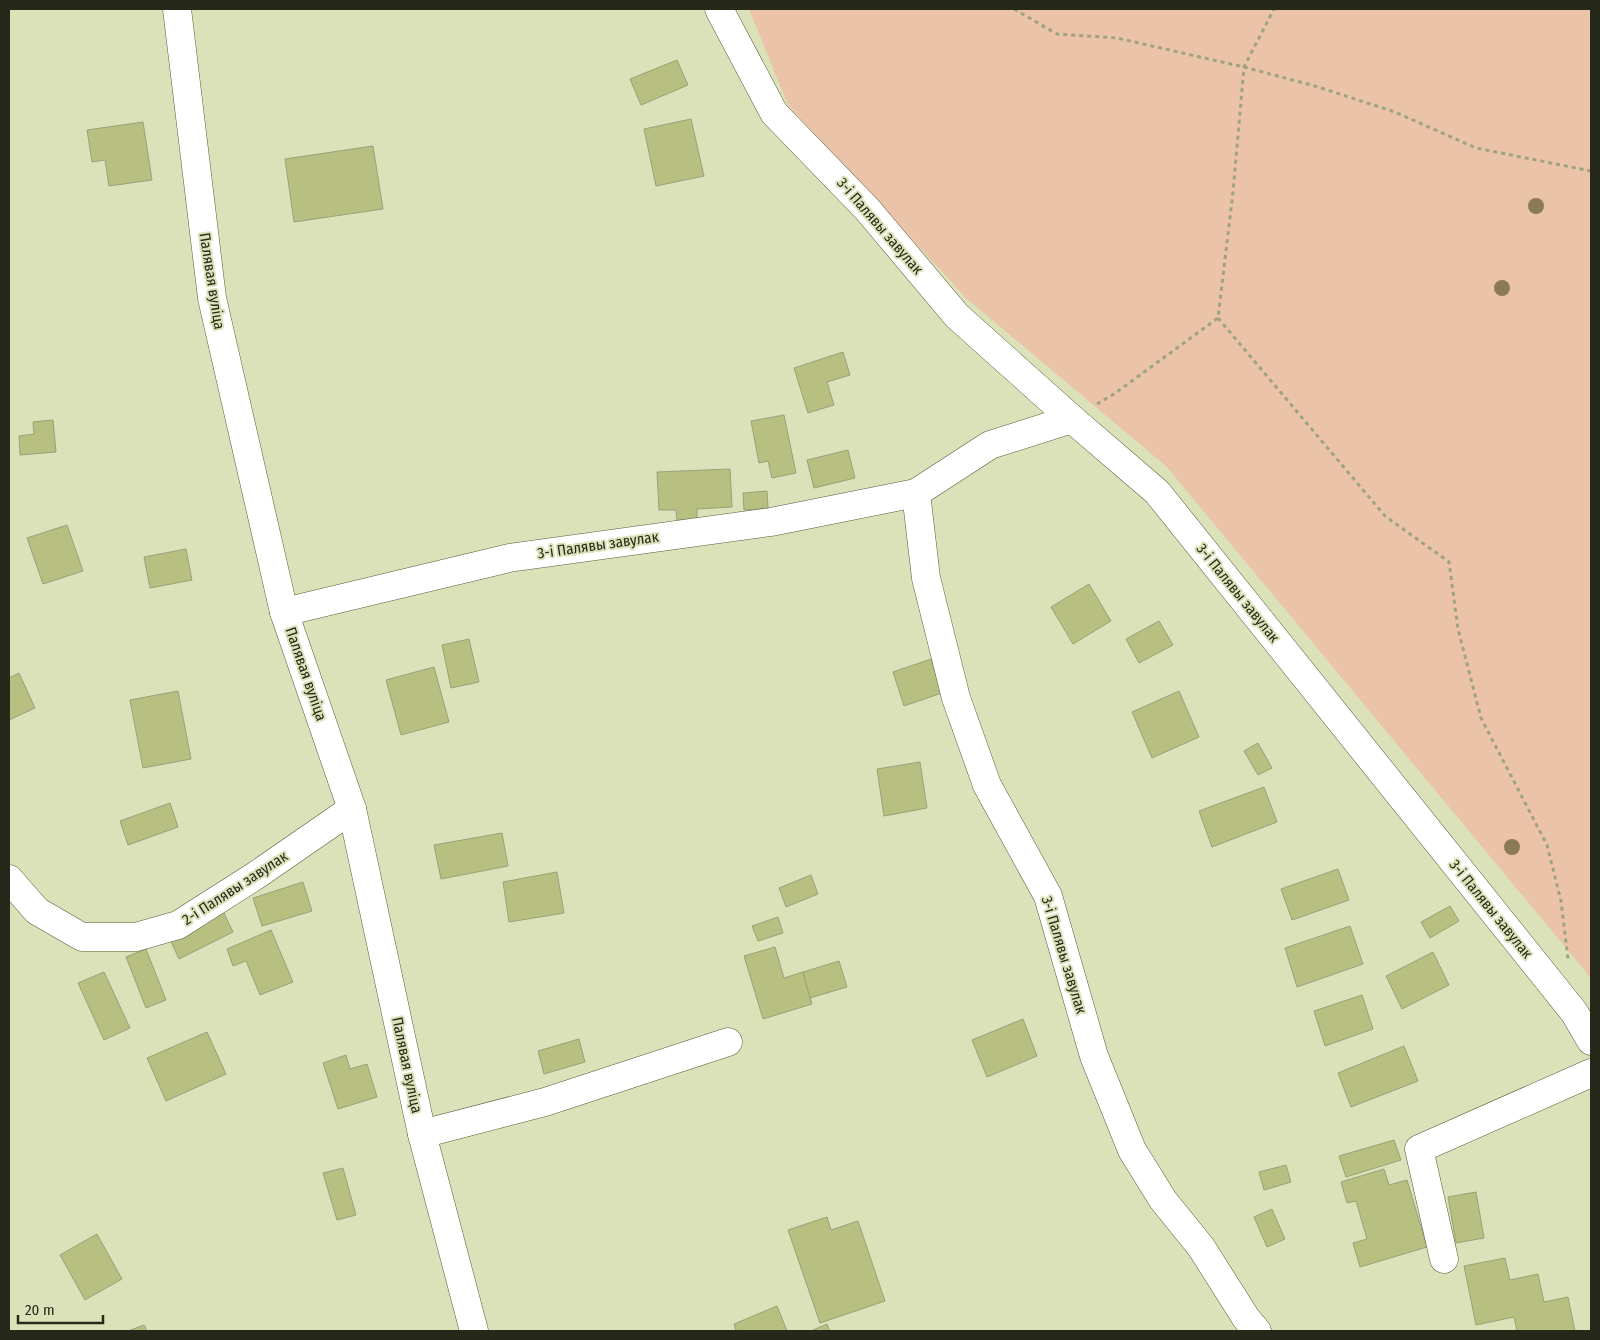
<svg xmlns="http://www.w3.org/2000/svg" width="1600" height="1340" viewBox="0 0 1600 1340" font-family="'Fira Sans Condensed',sans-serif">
<rect width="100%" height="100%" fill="#dbe1b9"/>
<!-- green -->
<path fill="#ebc3a9" d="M749,9H1591V978L1166,466L967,299L788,105Z"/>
<!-- building -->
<g fill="#b7bf81" stroke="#9ba07a">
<path d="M677,60L688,85L641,105L630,79Z"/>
<path d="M691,119L704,176L656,186L644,129Z"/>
<path d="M143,122L152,180L109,186L105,160L92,162L87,130Z"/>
<path d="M373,146L383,209L294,222L285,159Z"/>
<path d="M843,352L850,375L827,382L834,405L808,413L794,368Z"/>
<path d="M784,415L796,473L772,478L768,461L759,463L751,421Z"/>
<path d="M53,420L56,452L20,455L19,436L34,434L33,422Z"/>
<path d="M848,450L855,478L814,488L807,460Z"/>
<path d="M730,469L732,507L697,509V519L677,520L676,510H659L657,472Z"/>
<path d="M767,491L768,508L744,510L743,493Z"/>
<path d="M67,525L83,571L43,584L27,538Z"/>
<path d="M186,549L192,580L150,588L144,557Z"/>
<path d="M1089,584L1111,621L1073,644L1051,607Z"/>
<path d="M1159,621L1173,645L1139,663L1126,639Z"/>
<path d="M469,639L479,682L451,688L442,645Z"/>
<path d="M931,659L942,693L904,706L893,672Z"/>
<path d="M434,667L449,722L401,735L386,680Z"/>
<path d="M19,673L35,708L9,720V678Z"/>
<path d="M178,691L191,759L143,768L130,700Z"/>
<path d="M1179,691L1199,737L1152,758L1132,712Z"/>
<path d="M1258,743L1272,768L1258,775L1244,751Z"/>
<path d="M920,762L927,808L884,816L877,769Z"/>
<path d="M1264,787L1277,822L1212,847L1199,811Z"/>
<path d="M170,803L178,827L128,845L120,821Z"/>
<path d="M502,833L508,866L441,879L434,845Z"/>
<path d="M1338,869L1349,900L1292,920L1281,889Z"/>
<path d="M557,872L564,913L509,922L503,882Z"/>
<path d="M811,875L818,894L786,907L779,888Z"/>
<path d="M303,882L312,911L262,926L253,898Z"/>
<path d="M1450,906L1459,921L1430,938L1421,922Z"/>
<path d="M222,909L233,932L179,959L168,935Z"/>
<path d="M778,917L783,933L758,941L752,926Z"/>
<path d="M1350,926L1363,964L1297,987L1285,948Z"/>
<path d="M271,930L293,982L260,995L246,961L233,966L227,949Z"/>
<path d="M775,947L784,978L803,972L812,1004L763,1019L744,956Z"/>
<path d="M146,949L166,1000L146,1008L126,957Z"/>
<path d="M1433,952L1449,985L1402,1009L1386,976Z"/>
<path d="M839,961L847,987L810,998L803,972Z"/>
<path d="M104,972L130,1028L104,1040L78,983Z"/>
<path d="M1362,995L1373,1029L1325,1046L1314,1011Z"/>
<path d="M1023,1019L1037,1056L987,1077L972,1040Z"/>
<path d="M207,1032L226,1074L166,1101L147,1058Z"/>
<path d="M579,1039L585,1062L544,1074L538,1051Z"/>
<path d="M1404,1046L1418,1081L1351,1107L1338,1073Z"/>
<path d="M346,1055L350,1069L367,1064L377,1097L338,1109L323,1063Z"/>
<path d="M1394,1140L1401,1160L1346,1177L1339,1156Z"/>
<path d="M1286,1165L1291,1182L1264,1190L1259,1172Z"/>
<path d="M343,1168L356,1215L337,1220L323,1173Z"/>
<path d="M1384,1169L1389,1185L1407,1180L1427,1247L1360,1267L1353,1243L1367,1239L1356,1201L1347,1203L1341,1182Z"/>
<path d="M1476,1192L1484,1238L1456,1243L1448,1197Z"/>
<path d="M1272,1209L1285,1239L1267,1247L1254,1217Z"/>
<path d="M827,1217L831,1230L858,1221L885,1301L820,1323L788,1230Z"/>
<path d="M97,1234L122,1279L85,1300L60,1255Z"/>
<path d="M1505,1258L1510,1280L1538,1274L1544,1302L1568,1297L1575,1331H1517L1514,1317L1476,1325L1464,1266Z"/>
<path d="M777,1306L787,1331H736L734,1324Z"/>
<path d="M827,1324L830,1331H811Z"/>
<path d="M144,1325L147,1331H128Z"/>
</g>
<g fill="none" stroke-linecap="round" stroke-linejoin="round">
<!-- minor casing -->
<g stroke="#585c38" stroke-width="29">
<g id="minor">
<path d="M177,9L212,298L284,612L352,809L422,1134L474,1331"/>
<path d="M719,9L774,113L867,209L957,316L1072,419L1157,492L1574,1012L1591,1041"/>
<path d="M916,493L926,578L956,698L987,785L1048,896L1094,1056L1132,1150L1163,1200L1201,1247L1246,1318L1257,1331"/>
<path d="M284,612L509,558L771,522L916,493L990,445L1072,419"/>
<path d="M9,879L37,911L82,937H136L178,925L255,876L352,809"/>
<path d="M422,1134L545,1102L728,1042"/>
<path d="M1444,1259L1419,1149L1591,1073"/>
</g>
</g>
<!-- path -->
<g stroke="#9ea383" stroke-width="3" stroke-dasharray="4 4" stroke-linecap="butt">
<path d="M1014,9L1057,34L1117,38L1244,67L1315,86L1395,112L1476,148L1591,171"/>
<path d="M1218,318L1385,516L1449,562L1458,629L1481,718L1547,845L1561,901L1568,959"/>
<path d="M1097,404L1114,394L1218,318L1233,192L1244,67L1274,9"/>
</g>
<!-- minor -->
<use href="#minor" stroke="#fff" stroke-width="28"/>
</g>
<!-- trees -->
<g fill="#8b7a58">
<circle cx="1536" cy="206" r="8"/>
<circle cx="1502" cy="288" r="8"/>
<circle cx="1512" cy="847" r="8"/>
</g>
<g text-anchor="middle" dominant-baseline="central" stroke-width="4" stroke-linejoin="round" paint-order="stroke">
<!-- street labels -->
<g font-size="15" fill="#262819" stroke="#dbe1b9">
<text transform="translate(880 226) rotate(49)">3-і Палявы завулак</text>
<text transform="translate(212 281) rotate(81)">Палявая вуліца</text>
<text transform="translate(598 545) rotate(-8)">3-і Палявы завулак</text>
<text transform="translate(1238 593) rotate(51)">3-і Палявы завулак</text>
<text transform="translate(306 674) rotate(71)">Палявая вуліца</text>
<text transform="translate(235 888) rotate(-33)">2-і Палявы завулак</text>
<text transform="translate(1491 909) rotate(51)">3-і Палявы завулак</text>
<text transform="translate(1064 955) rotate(73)">3-і Палявы завулак</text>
<text transform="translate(407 1065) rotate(78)">Палявая вуліца</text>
</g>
</g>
<!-- border -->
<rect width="1600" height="1340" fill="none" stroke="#262819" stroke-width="20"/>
<!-- scale -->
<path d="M18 1315v8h85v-8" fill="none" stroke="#262819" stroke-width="2.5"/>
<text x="25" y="1315" font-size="15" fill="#262819" stroke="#dbe1b9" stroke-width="4" paint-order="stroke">20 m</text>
</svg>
